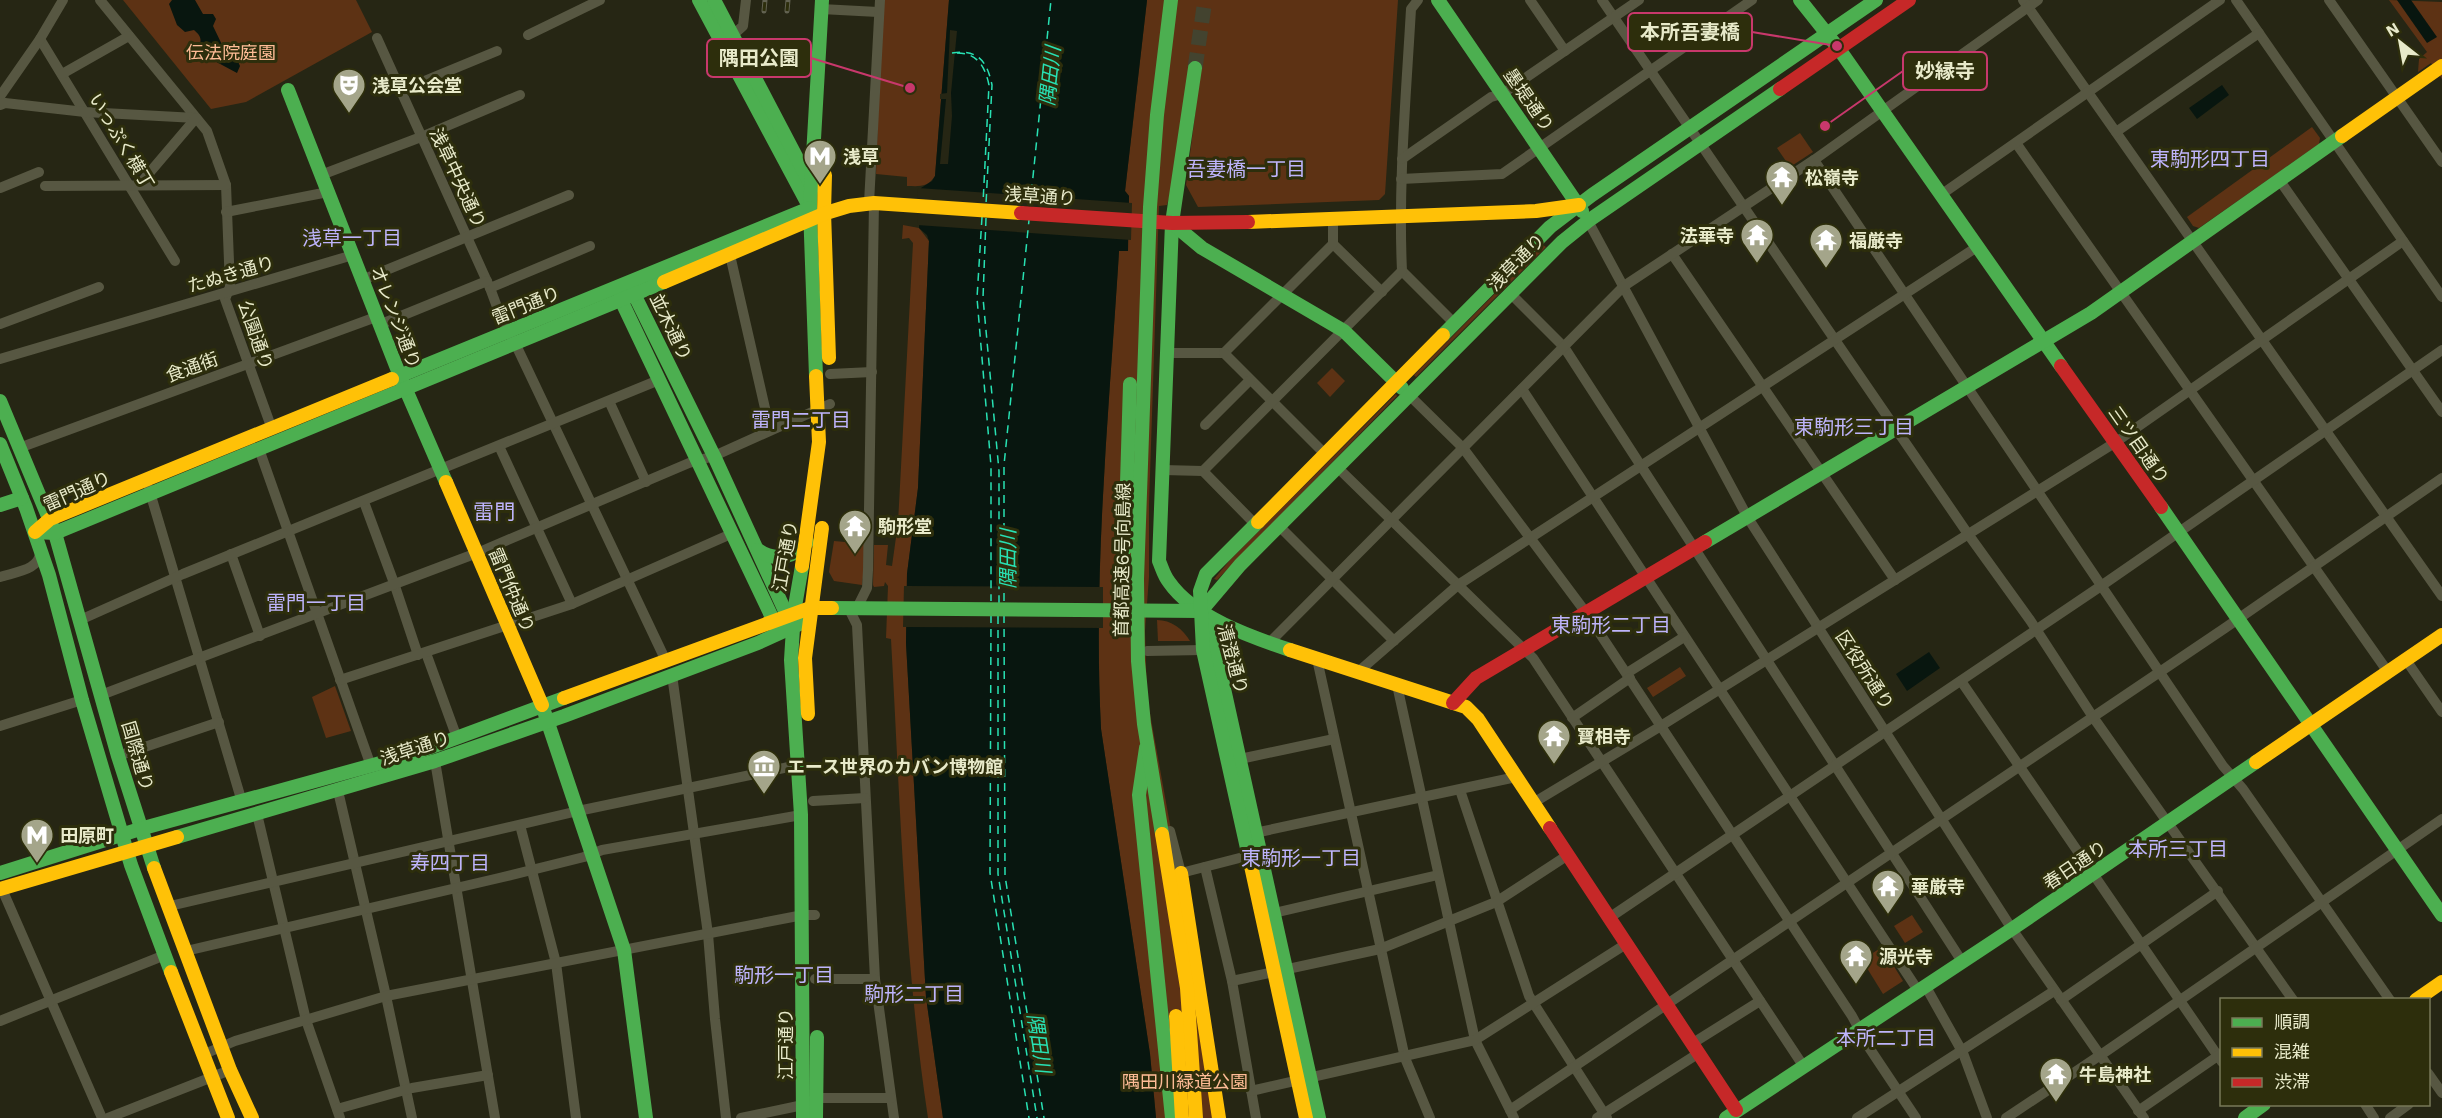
<svg xmlns="http://www.w3.org/2000/svg" width="2442" height="1118" viewBox="0 0 2442 1118" font-family="'Work Sans','Noto Sans JP',sans-serif">
<rect width="100%" height="100%" fill="#262614"/>
<!-- green -->
<g fill="#5d3214">
<path d="M123,0H356L372,32L246,102L211,109Z"/>
<path d="M882,0H949L935,176C927,188 919,186 907,186V177L876,174Z"/>
<path d="M1147,0H1398L1385,194L1379,200L1198,207L1186,185L1196,107L1167,205L1159,206L1149,505V577L1145,631L1147,697L1223,1118H1156L1150,1054L1101,729C1093,570 1109,410 1119,251H1127L1129,196L1125,191Z"/>
<path d="M2389,0L2442,2V79L2431,63L2418,72L2419,59L2427,52Z"/>
<path d="M2312,127L2320,138L2319,144L2199,228L2193,226L2187,217Z"/>
<path d="M1800,133L1813,152L1790,167L1777,148Z"/>
<path d="M903,225L919,228L929,241L918,488L907,574L906,643L926,997L943,1118H928C904,959 900,799 891,639L886,638L888,586L885,582L884,586L874,587L873,585L874,545H888L886,565L892,566L898,523L913,243L909,238L902,239Z"/>
<path d="M1543,245L1546,247L1416,377L1414,375Z"/>
<path d="M1332,368L1345,381L1330,397L1317,383Z"/>
<path d="M1396,394L1397,396L1217,580L1214,579L1230,560Z"/>
<path d="M834,541L867,544L862,585L834,581L829,572Z"/>
<path d="M1157,620C1171,620 1183,629 1190,641H1158Z"/>
<path d="M1680,667L1686,676L1653,697L1647,688Z"/>
<path d="M335,686L351,731L326,738L312,697Z"/>
<path d="M1912,915L1923,932L1905,943L1894,926Z"/>
<path d="M1882,947L1903,981L1883,994L1862,960Z"/>
</g>
<!-- water -->
<g fill="#08160f">
<path d="M172,0H195L203,14H213L216,19L213,26L226,53L235,55L240,66L237,73L209,58L199,48C202,39 201,36 194,30L185,32L177,25L169,4Z"/>
<path d="M949,0H1147L1125,191L1129,196L1128,251H1119L1118,268C1108,421 1093,576 1101,729L1150,1054L1156,1118H943L926,997L906,643L907,574L918,488L929,241L927,235L919,228L921,188L932,181L935,176Z"/>
<path d="M2397,0H2411L2437,37L2427,43Z"/>
<path d="M2222,85L2229,95L2197,119L2189,108Z"/>
<path d="M1929,652L1940,668L1907,691L1896,674Z"/>
</g>
<!-- pier -->
<g fill="#262614">
<path d="M950,30L957,31L951,93L952,116L948,164H940L946,99H940V94L947,93Z"/>
<path d="M918,188L1132,203L1131,240L917,225Z"/>
<path d="M904,586L1103,587V628L903,627Z"/>
</g>
<g fill="none" stroke-linecap="round" stroke-linejoin="round">
<!-- ferry -->
<g stroke="#28e1b3" stroke-width="1.5" stroke-dasharray="8 6" stroke-linecap="butt">
<path d="M952,53C978,49 987,61 992,85L986,204"/>
<path d="M957,53C977,53 985,66 989,85L983,203"/>
<path d="M1030,206L1051,0"/>
<path d="M982,217L977,298L991,466V601"/>
<path d="M986,218L983,298L999,471V603"/>
<path d="M1004,601V465L1029,220"/>
<path d="M991,615L990,873L1029,1118"/>
<path d="M1004,615L1005,876L1044,1118"/>
<path d="M998,616V874L1037,1118"/>
</g>
<!-- secondary-tunnel -->
<path stroke="#43432f" stroke-width="15" stroke-dasharray="15 8" stroke-linecap="butt" d="M1195,68L1205,0"/>
<!-- street -->
<g stroke="#575742" stroke-width="10">
<path d="M100,0L207,131L226,185L230,287L225,299L272,429"/>
<path d="M1418,0L1411,9C1406,97 1398,184 1402,271L1454,323"/>
<path d="M1530,0L1565,51"/>
<path d="M1602,0L1968,534L2030,620L2093,717L2293,1000"/>
<path d="M2023,0L2442,596"/>
<path d="M2236,0L2442,297"/>
<path d="M2329,0L2442,162"/>
<path d="M821,9L878,12"/>
<path d="M528,35L600,0"/>
<path d="M733,35L743,26L746,0"/>
<path d="M377,38L490,288L503,323L515,343L666,661"/>
<path d="M40,39L175,261"/>
<path d="M62,74L129,36"/>
<path d="M400,91L497,51"/>
<path d="M1,95L40,39L63,0"/>
<path d="M0,105L5,103L85,112L196,118"/>
<path d="M2116,132L2259,33"/>
<path d="M2016,143L2388,672"/>
<path d="M1402,159L1491,97L1502,94L1639,0"/>
<path d="M1814,160L2223,766L2243,789L2390,1000"/>
<path d="M321,175L421,137L520,95"/>
<path d="M1401,179L1502,174L1752,0"/>
<path d="M2280,181L2442,412"/>
<path d="M139,185L196,118"/>
<path d="M45,186L226,185"/>
<path d="M0,188L39,172"/>
<path d="M1942,194L2220,0"/>
<path d="M869,203L880,0"/>
<path d="M226,212L328,192"/>
<path d="M1588,221L1748,518L2012,929L2144,1118"/>
<path d="M1333,244L1382,292"/>
<path d="M1672,254L1895,580"/>
<path d="M730,255L770,430"/>
<path d="M362,280L569,195"/>
<path d="M490,288L590,246"/>
<path d="M1510,293L1564,347L1963,963"/>
<path d="M0,324L99,287"/>
<path d="M379,325L487,281"/>
<path d="M1167,353H1224L1333,244V219"/>
<path d="M1224,353L1325,454"/>
<path d="M0,359L353,255"/>
<path d="M830,374L872,372"/>
<path d="M1522,389L1919,992"/>
<path d="M1409,395L1463,448L1587,614L1852,1016L1868,1046L1916,1118"/>
<path d="M609,401L646,482"/>
<path d="M1205,425L1250,380"/>
<path d="M499,446L572,604"/>
<path d="M19,448L376,317"/>
<path d="M259,449L371,766"/>
<path d="M1337,467L1533,658L1804,1067"/>
<path d="M1163,470L1203,471L1402,271"/>
<path d="M1203,471L1255,524"/>
<path d="M149,489L242,802"/>
<path d="M364,502L394,583L418,655"/>
<path d="M1279,526L1394,641"/>
<path d="M231,554L260,636"/>
<path d="M0,577C15,572 42,570 40,550"/>
<path d="M857,608L867,588L868,570L874,203"/>
<path d="M849,609L857,625L875,979L894,1118"/>
<path d="M80,620L183,574L659,380"/>
<path d="M1269,643L1624,286L1814,160L2038,0"/>
<path d="M1147,651L1203,650"/>
<path d="M426,653L457,738"/>
<path d="M1317,659L1405,1058L1430,1118"/>
<path d="M2406,660L2442,712"/>
<path d="M1358,672L1458,585L1977,247"/>
<path d="M1627,673L1684,637"/>
<path d="M672,675L708,934L715,1019L726,1118"/>
<path d="M340,680L572,604L731,534"/>
<path d="M1961,681L2222,1062"/>
<path d="M1397,685L1475,1040L1514,1118"/>
<path d="M101,695L477,553L689,463L714,456L830,404"/>
<path d="M1572,718L1630,678"/>
<path d="M0,726L82,700"/>
<path d="M118,756L219,722"/>
<path d="M1240,759L1334,739"/>
<path d="M435,761L495,1118"/>
<path d="M1460,790L1529,996L1607,1118"/>
<path d="M338,791L386,996L412,1118"/>
<path d="M813,801L865,798"/>
<path d="M1533,803L1656,729L2116,442L2403,241"/>
<path d="M257,814L306,1020L340,1118"/>
<path d="M520,825L556,963L576,1118"/>
<path d="M1170,831L1181,873L1255,854"/>
<path d="M1250,834L1516,777"/>
<path d="M1205,867L1232,981L1256,1118"/>
<path d="M2,889L102,1118"/>
<path d="M170,906L578,811L798,765"/>
<path d="M1274,913L1438,875"/>
<path d="M1609,918L2101,586L2442,350"/>
<path d="M186,951L499,878L584,857L602,850L801,815"/>
<path d="M815,979H875"/>
<path d="M1232,981L1380,949L1496,902L1568,855"/>
<path d="M1926,987L1963,1053L1987,1118"/>
<path d="M2061,1000L2218,891"/>
<path d="M0,1021L165,955"/>
<path d="M1693,1043L1760,1001"/>
<path d="M202,1055L235,1041L386,996L803,915H815"/>
<path d="M2428,1073L2442,1093"/>
<path d="M1251,1091L1475,1040L1626,944"/>
<path d="M2365,1104L2374,1118"/>
<path d="M337,1109L412,1088L488,1075"/>
<path d="M1510,1110L2225,628L2442,478"/>
<path d="M2138,1111L2222,1053"/>
<path d="M108,1118L230,1070"/>
<path d="M741,1118L803,1105L818,1098H891"/>
<path d="M1597,1118L1699,1053"/>
<path d="M1857,1118L2054,991"/>
<path d="M2006,1118L2108,1050L2442,819"/>
<path d="M2390,1118L2409,1104"/>
</g>
<!-- fast -->
<g stroke="#4caf50" stroke-width="14">
<path d="M699,0L810,208"/>
<path d="M714,0L811,185"/>
<path d="M1438,0L1582,211"/>
<path d="M1800,0L1839,49L2061,366"/>
<path d="M1195,68L1172,223L1159,561C1162,568 1164,576 1169,582C1193,617 1251,637 1290,650"/>
<path d="M288,90L400,376L446,482"/>
<path d="M1172,223L1202,248L1344,331L1402,388"/>
<path d="M628,288L634,294L714,456L791,624"/>
<path d="M623,290L621,300L778,630"/>
<path d="M1443,335L1550,227L1592,195L1876,0"/>
<path d="M816,376L810,208L822,0"/>
<path d="M392,379L810,208"/>
<path d="M0,401L55,533L118,756L154,868"/>
<path d="M0,444L26,508L49,575L82,700L131,865L171,972"/>
<path d="M0,505L22,498"/>
<path d="M2161,507L2442,915"/>
<path d="M35,532L55,533L664,282"/>
<path d="M1705,542L2091,313L2342,136"/>
<path d="M758,550C775,562 794,558 807,542"/>
<path d="M802,566L794,612L791,660L801,815L803,1118"/>
<path d="M832,608L1201,611"/>
<path d="M1201,611L1240,565L1562,242L1588,221L1780,89"/>
<path d="M1206,625L1217,657L1319,1118"/>
<path d="M542,705L624,950L646,1118"/>
<path d="M1146,748L1139,795L1172,1118"/>
<path d="M177,837L435,761L564,716L758,643L802,623"/>
<path d="M1251,866L1203,650L1200,591L1206,574L1258,522"/>
<path d="M0,873L140,829L413,754L564,698"/>
<path d="M816,1118L817,1037"/>
<path d="M1726,1118L2012,929L2256,762"/>
<path d="M2245,1118L2264,1104"/>
</g>
<!-- slow -->
<g stroke="#ffc107" stroke-width="14">
<path d="M2342,136L2442,66"/>
<path d="M825,175L824,212L829,358"/>
<path d="M1248,222L1536,211L1579,205"/>
<path d="M664,282L826,213L849,206L874,203L1021,213"/>
<path d="M446,482L542,705"/>
<path d="M1258,522L1443,335"/>
<path d="M35,532L50,519L392,379"/>
<path d="M802,566L819,442L816,376"/>
<path d="M1290,650L1466,707L1478,719L1550,828"/>
<path d="M564,698L810,608H832"/>
<path d="M808,714L805,658L822,528"/>
<path d="M2256,762L2442,635"/>
<path d="M1251,866L1306,1118"/>
<path d="M154,868L230,1070L252,1118"/>
<path d="M1181,873L1219,1118"/>
<path d="M0,889L177,837"/>
<path d="M171,972L228,1118"/>
<path d="M2416,1000L2442,982"/>
</g>
<!-- jam -->
<g stroke="#c62828" stroke-width="14">
<path d="M1780,89L1909,0"/>
<path d="M1021,213L1172,223L1248,222"/>
<path d="M2061,366L2161,507"/>
<path d="M1453,703L1476,678L1705,542"/>
<path d="M1550,828L1736,1110"/>
</g>
<!-- rail casing -->
<g stroke="#626251" stroke-width="5">
<g id="rail">
<path d="M764,11L765,0"/>
<path d="M787,11L788,0"/>
</g>
</g>
<!-- rail -->
<use href="#rail" stroke="#2d2e0c" stroke-width="3" stroke-dasharray="9" stroke-linecap="butt"/>
<!-- fast-bridge -->
<g stroke="#4caf50" stroke-width="14">
<path d="M1125,549L1130,384"/>
<path d="M1162,834L1144,724L1138,661L1137,579L1150,207L1157,115L1171,0"/>
</g>
<!-- slow-bridge -->
<g stroke="#ffc107" stroke-width="14">
<path d="M1162,834L1187,988L1196,1118"/>
<path d="M1176,1016L1182,1118"/>
</g>
</g>
<!-- icons -->
<defs>
<g id="theatre-pin" transform="scale(1.725)"><path d="M0 17L-7.5 6A9.5 9.5 0 1 1 7.5 6Z" fill="#a4a58a" stroke="#2d2e0c"/><path d="M-5-5.5Q0-4 5-5.5V0Q5 5 0 6Q-5 5-5 0ZM-3.3-2.5H-1v1.5H-3.3ZM1-2.5H3.3v1.5H1ZM-2.8 1Q0 5.5 2.8 1Z" fill="#fff"/></g>
<g id="metro-pin" transform="scale(1.725)"><path d="M0 17L-7.5 6A9.5 9.5 0 1 1 7.5 6Z" fill="#a4a58a" stroke="#2d2e0c"/><path d="M-5.5 5V-5H-3L0 0L3-5H5.5V5H3V-.5L0 4L-3-.5V5Z" fill="#fff"/></g>
<g id="temple-pin" transform="scale(1.725)"><path d="M0 17L-7.5 6A9.5 9.5 0 1 1 7.5 6Z" fill="#a4a58a" stroke="#2d2e0c"/><path d="M0-6L5-2H3V0L6.5 2.5H4V6H1.5V3h-3V6H-4V2.5H-6.5L-3 0V-2H-5Z" fill="#fff"/></g>
<g id="museum-pin" transform="scale(1.725)"><path d="M0 17L-7.5 6A9.5 9.5 0 1 1 7.5 6Z" fill="#a4a58a" stroke="#2d2e0c"/><path d="M0-6L6-3V-2H-6V-3ZM-5-1h2V3h-2ZM-1-1h2V3h-2ZM3-1h2V3H3ZM-6 4H6V6H-6Z" fill="#fff"/></g>
</defs>
<g fill-rule="evenodd">
<use href="#theatre-pin" x="349" y="85"/>
<use href="#metro-pin" x="820" y="156"/>
<use href="#temple-pin" x="1782" y="177"/>
<use href="#temple-pin" x="1757" y="235"/>
<use href="#temple-pin" x="1826" y="240"/>
<use href="#temple-pin" x="855" y="526"/>
<use href="#temple-pin" x="1554" y="736"/>
<use href="#museum-pin" x="764" y="766"/>
<use href="#metro-pin" x="37" y="835"/>
<use href="#temple-pin" x="1888" y="886"/>
<use href="#temple-pin" x="1856" y="956"/>
<use href="#temple-pin" x="2056" y="1074"/>
</g>
<g text-anchor="middle" dominant-baseline="central" stroke-width="6" stroke-linejoin="round" paint-order="stroke">
<!-- park labels -->
<g font-size="18" fill="#febc96" stroke="#2d2e0c">
<text x="231" y="52">伝法院庭園</text>
<text x="1185" y="1081">隅田川緑道公園</text>
</g>
<!-- poi labels -->
<g font-size="18" font-weight="bold" fill="#e8eaca" stroke="#2d2e0c" text-anchor="start">
<text x="372" y="85">浅草公会堂</text>
<text x="843" y="156">浅草</text>
<text x="1805" y="177">松嶺寺</text>
<text x="1734" y="235" text-anchor="end">法華寺</text>
<text x="1849" y="240">福厳寺</text>
<text x="878" y="526">駒形堂</text>
<text x="1577" y="736">寶相寺</text>
<text x="787" y="766">エース世界のカバン博物館</text>
<text x="60" y="835">田原町</text>
<text x="1911" y="886">華厳寺</text>
<text x="1879" y="956">源光寺</text>
<text x="2079" y="1074">牛島神社</text>
</g>
<!-- street labels -->
<g font-size="18" fill="#e8eaca" stroke="#2d2e0c">
<text transform="translate(1529 100) rotate(55)">墨堤通り</text>
<text transform="translate(122 141) rotate(59)">いっぷく横丁</text>
<text transform="translate(458 178) rotate(65)">浅草中央通り</text>
<text transform="translate(1040 196) rotate(4)">浅草通り</text>
<text transform="translate(1516 262) rotate(-45)">浅草通り</text>
<text transform="translate(231 274) rotate(-16)">たぬき通り</text>
<text transform="translate(526 305) rotate(-22)">雷門通り</text>
<text transform="translate(396 317) rotate(69)">オレンジ通り</text>
<text transform="translate(671 327) rotate(64)">並木通り</text>
<text transform="translate(256 335) rotate(71)">公園通り</text>
<text transform="translate(192 367) rotate(-20)">食通街</text>
<text transform="translate(2139 445) rotate(55)">三ツ目通り</text>
<text transform="translate(77 491) rotate(-24)">雷門通り</text>
<text transform="translate(785 556) rotate(-80)">江戸通り</text>
<text transform="translate(1122 560) rotate(-89)">首都高速6号向島線</text>
<text transform="translate(512 590) rotate(67)">雷門仲通り</text>
<text transform="translate(1233 659) rotate(75)">清澄通り</text>
<text transform="translate(1865 670) rotate(57)">区役所通り</text>
<text transform="translate(415 748) rotate(-18)">浅草通り</text>
<text transform="translate(138 756) rotate(74)">国際通り</text>
<text transform="translate(2075 865) rotate(-34)">春日通り</text>
<text transform="translate(785 1044) rotate(-90)">江戸通り</text>
</g>
<!-- water labels -->
<g font-size="20" font-style="italic" fill="#28e1b3" stroke="#2d2e0c">
<text transform="translate(1050 76) rotate(-84)">隅田川</text>
<text transform="translate(1008 559) rotate(-90)">隅田川</text>
<text transform="translate(1039 1043) rotate(81)">隅田川</text>
</g>
<!-- neighbourhood labels -->
<g font-size="20" fill="#beb4fb" stroke="#2d2e0c">
<text x="2210" y="159">東駒形四丁目</text>
<text x="1246" y="169">吾妻橋一丁目</text>
<text x="352" y="238">浅草一丁目</text>
<text x="801" y="420">雷門二丁目</text>
<text x="1854" y="427">東駒形三丁目</text>
<text x="316" y="603">雷門一丁目</text>
<text x="1611" y="625">東駒形二丁目</text>
<text x="2178" y="849">本所三丁目</text>
<text x="1301" y="858">東駒形一丁目</text>
<text x="450" y="863">寿四丁目</text>
<text x="784" y="975">駒形一丁目</text>
<text x="914" y="994">駒形二丁目</text>
<text x="1886" y="1038">本所二丁目</text>
</g>
<!-- quarter labels -->
<g font-size="21" fill="#beb4fb" stroke="#2d2e0c">
<text x="494" y="511">雷門</text>
</g>
</g>
<!-- callouts -->
<path fill="none" stroke="#c8386c" stroke-width="2" d="M1837 46L1752 32M910 88L811 58M1825 126L1903 71"/>
<g fill="#c8386c" stroke="#2d2e0c" stroke-width="2">
<circle cx="1837" cy="46" r="6"/>
<circle cx="910" cy="88" r="6"/>
<circle cx="1825" cy="126" r="6"/>
</g>
<g fill="#2d2e0c" stroke="#c8386c" stroke-width="2">
<rect x="1628" y="13" width="124" height="38" rx="6"/>
<rect x="707" y="39" width="104" height="38" rx="6"/>
<rect x="1903" y="52" width="84" height="38" rx="6"/>
</g>
<g font-size="20" text-anchor="middle" font-weight="bold" fill="#e8eaca">
<text x="1690" y="39">本所吾妻橋</text>
<text x="759" y="65">隅田公園</text>
<text x="1945" y="78">妙縁寺</text>
</g>
<!-- legend -->
<rect x="2220" y="998" width="210" height="108" fill="#2d2e0c" stroke="#787958" stroke-width="1.5"/>
<rect x="2232" y="1018" width="30" height="9" fill="#4caf50" stroke="#787958" stroke-width="1.5"/>
<text x="2274" y="1028" font-size="18" fill="#e8eaca">順調</text>
<rect x="2232" y="1048" width="30" height="9" fill="#ffc107" stroke="#787958" stroke-width="1.5"/>
<text x="2274" y="1058" font-size="18" fill="#e8eaca">混雑</text>
<rect x="2232" y="1078" width="30" height="9" fill="#c62828" stroke="#787958" stroke-width="1.5"/>
<text x="2274" y="1088" font-size="18" fill="#e8eaca">渋滞</text>
<!-- north arrow -->
<g transform="translate(2400 42) rotate(329)" stroke="#2d2e0c" stroke-width="4.5" paint-order="stroke">
<path d="M0-4.5L10 22L0 15L-10 22Z" fill="#e8eaca"/>
<text y="-9" font-size="16" font-weight="bold" text-anchor="middle" fill="#e8eaca">N</text>
</g>
</svg>
